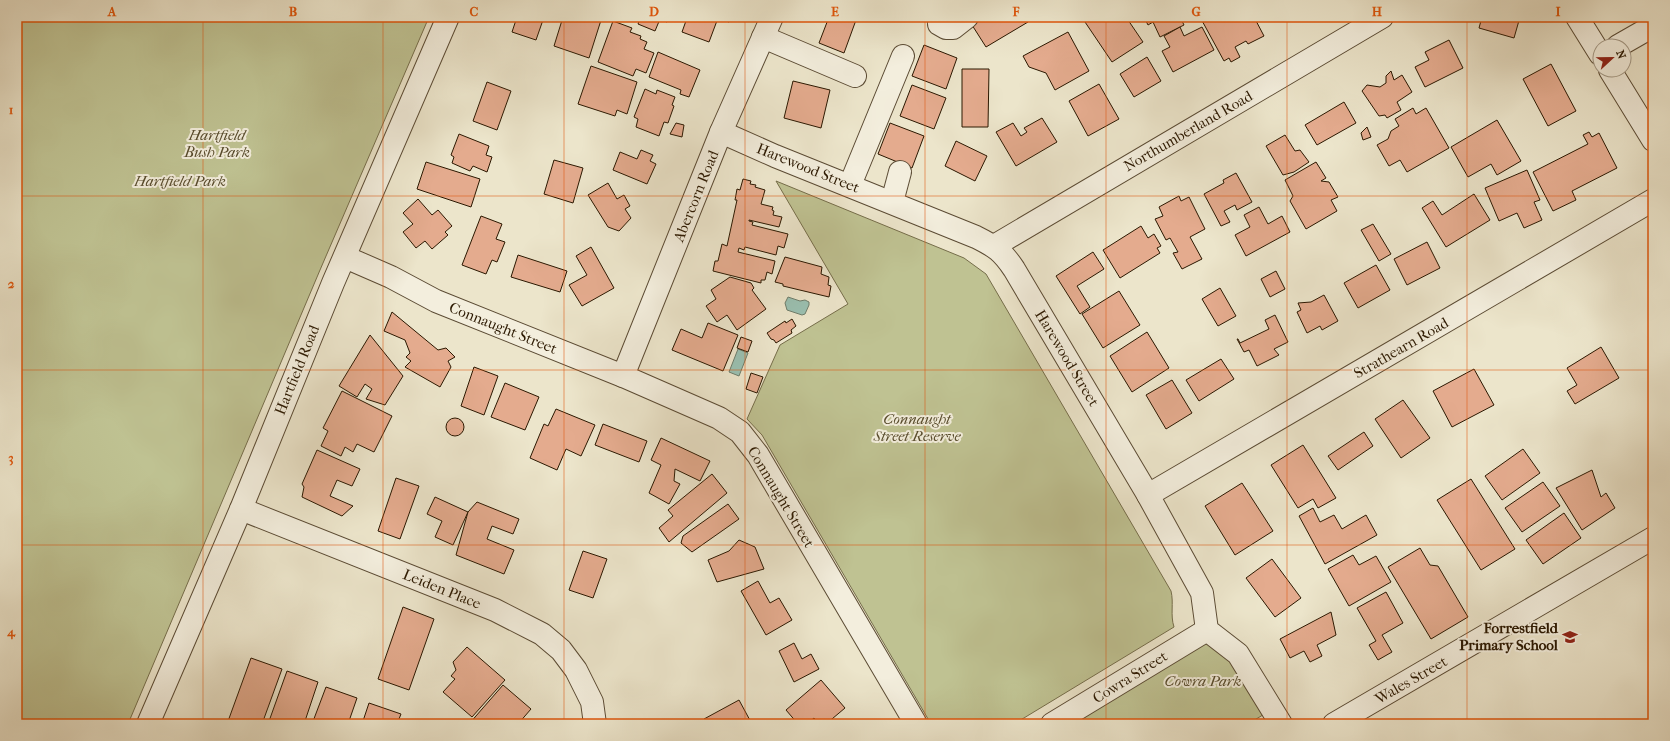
<svg xmlns="http://www.w3.org/2000/svg" width="1670" height="741" viewBox="0 0 1670 741" font-family="'IM FELL French Canon',serif">
<rect width="100%" height="100%" fill="#ece5cb"/>
<filter id="stains"><feTurbulence type="fractalNoise" baseFrequency=".005" numOctaves="4"/><feColorMatrix values="0 0 0 0 .2 0 0 0 0 .09 0 0 0 0 .02 0 0 0 .5 -.17"/></filter>
<radialGradient id="worn" r=".72"><stop offset=".6" stop-color="#630" stop-opacity="0"/><stop offset="1" stop-color="#630" stop-opacity=".3"/></radialGradient>
<!-- green -->
<g fill="#bfc292" stroke="#756d4a">
<path d="M17,17H429L320,270L128,724H17Z"/>
<path d="M776,181L964,258L986,274L1171,591C1174,603 1170,615 1174,627L1014,724H931L762,435L747,419L780,345L848,304Z"/>
<path d="M1207,630L1271,710L1248,724H1085L1077,710Z"/>
</g>
<!-- water -->
<g fill="#9ac0b1" stroke="#6e7d6b">
<path d="M788,297L800,301L805,300L809,302V305L805,314L802,315L787,310L785,303Z"/>
<path d="M738,349L748,353L739,376L729,372Z"/>
</g>
<!-- building -->
<g fill="#e4ab8e" stroke="#2b1801">
<path d="M517,17H544L536,40L512,32Z"/>
<path d="M563,17L578,20L579,17H602L589,58L554,46Z"/>
<path d="M638,17H669L667,22L660,19L655,31L638,24L640,19Z"/>
<path d="M683,17H731L729,22L718,18L709,42L682,32L687,18Z"/>
<path d="M829,17H847L856,20L844,53L819,43Z"/>
<path d="M986,17H1025L1028,22L986,47L972,25Z"/>
<path d="M1093,17H1126L1143,42L1112,62L1085,22Z"/>
<path d="M1144,17H1180L1184,25L1160,37L1153,22L1148,25Z"/>
<path d="M1200,17H1254L1264,36L1248,44L1246,41L1235,47L1240,57L1231,62L1229,58L1224,61Z"/>
<path d="M1482,17H1520L1514,38L1479,28Z"/>
<path d="M613,21L632,28L630,32L641,36L640,39L647,42L644,49L654,53L646,73L636,69L633,76L598,62Z"/>
<path d="M1180,27L1184,36L1202,27L1214,50L1173,72L1162,51L1170,47L1164,36Z"/>
<path d="M1068,32L1089,71L1055,90L1046,73L1029,67L1023,56Z"/>
<path d="M1449,40L1463,68L1425,87L1415,67L1429,60L1425,52Z"/>
<path d="M924,45L957,58L946,89L912,76Z"/>
<path d="M658,52L700,70L689,97L680,94L681,90L649,77Z"/>
<path d="M1147,57L1161,81L1134,97L1120,74Z"/>
<path d="M1551,64L1576,111L1548,126L1523,79Z"/>
<path d="M591,66L637,82L627,114L617,110L615,116L578,104Z"/>
<path d="M962,69H989L988,127H962Z"/>
<path d="M1391,71L1394,80L1402,75L1412,92L1397,102L1401,110L1387,118L1385,115L1379,116L1362,91L1367,85L1380,87L1386,83V76Z"/>
<path d="M793,81L830,90L821,128L784,118Z"/>
<path d="M487,82L511,91L497,130L473,121Z"/>
<path d="M1099,84L1119,119L1088,136L1069,101Z"/>
<path d="M912,85L946,98L934,129L900,116Z"/>
<path d="M645,89L656,94L657,90L675,97L672,105L674,106L668,123L664,122L659,136L636,127L638,119L634,117Z"/>
<path d="M1344,102L1356,123L1317,145L1305,125Z"/>
<path d="M1413,108L1416,114L1426,108L1449,148L1407,172L1400,160L1389,166L1377,145L1388,139L1391,131L1399,126L1395,119Z"/>
<path d="M1042,118L1057,142L1016,166L996,132L1013,123L1021,136L1027,132L1024,128Z"/>
<path d="M1497,120L1521,161L1497,175L1491,164L1468,177L1451,147Z"/>
<path d="M676,123L684,125L682,137L670,134Z"/>
<path d="M890,123L924,136L912,168L878,154Z"/>
<path d="M1367,127L1371,137L1363,140L1361,133Z"/>
<path d="M1589,132L1592,137L1599,133L1617,168L1572,191L1576,200L1553,211L1533,172L1588,144L1583,135Z"/>
<path d="M459,134L489,146L486,155L492,157L487,172L473,166L470,171L452,163L454,157L451,155Z"/>
<path d="M1285,135L1295,151L1300,150L1309,162L1294,172L1283,175L1266,146Z"/>
<path d="M956,141L987,156L975,181L945,166Z"/>
<path d="M641,150L653,155L650,161L656,164L647,184L613,170L620,152L637,159Z"/>
<path d="M554,160L583,168L573,203L544,194Z"/>
<path d="M426,162L480,179L471,207L417,189Z"/>
<path d="M1316,162L1326,178L1321,181L1329,182L1338,197L1331,200L1337,211L1306,229L1290,201L1293,196L1285,180Z"/>
<path d="M1527,170L1540,200L1534,202L1542,220L1524,228L1517,213L1499,221L1485,188Z"/>
<path d="M1236,173L1252,202L1237,210L1235,205L1224,211L1230,222L1221,226L1204,194L1224,183L1223,180Z"/>
<path d="M743,179L751,181L750,184L756,185L755,187L765,190L761,204L773,207L772,210L774,211L773,215L782,217L779,227L749,220V221L753,222L752,225L788,234L784,248L778,246L776,255L745,247L744,250L739,248L738,252L775,261L772,274L767,272L765,280H761V283L713,271L715,261H718L722,244L727,246L737,200H735L737,189L740,190Z"/>
<path d="M608,183L617,199L624,195L630,206L625,209L631,218L619,231L608,227L588,195Z"/>
<path d="M1474,194L1490,220L1446,247L1422,208L1433,201L1442,215Z"/>
<path d="M1179,196L1181,201L1189,197L1205,229L1190,237L1202,259L1182,269L1173,253L1178,252L1170,238L1166,240L1155,219L1163,216L1159,207Z"/>
<path d="M418,199L432,215L438,210L452,226L445,232L448,235L432,249L425,241L416,248L403,232L413,224L403,213Z"/>
<path d="M1259,207L1268,224L1282,216L1290,232L1246,256L1235,235L1250,227L1244,215Z"/>
<path d="M481,216L502,224L496,239L505,242L497,262L492,260L486,274L462,265Z"/>
<path d="M1373,224L1391,254L1379,261L1361,230Z"/>
<path d="M1141,226L1148,238L1154,234L1161,246L1157,248L1160,253L1120,278L1103,250Z"/>
<path d="M1427,242L1440,268L1407,285L1394,259Z"/>
<path d="M591,247L614,288L582,306L569,285L587,275L576,256Z"/>
<path d="M1093,252L1104,269L1077,286L1090,307L1080,314L1056,276Z"/>
<path d="M518,255L567,271L560,292L511,277Z"/>
<path d="M785,257L822,267L821,274L829,277L828,285L831,286L829,297L783,286V284L775,282Z"/>
<path d="M1376,265L1390,290L1358,308L1344,283Z"/>
<path d="M1276,271L1285,289L1270,297L1261,279Z"/>
<path d="M730,277L751,283L754,288L752,290L766,309L737,330L727,315L717,322L706,306L716,299L711,290Z"/>
<path d="M1220,288L1236,316L1218,326L1202,299Z"/>
<path d="M1119,291L1140,325L1103,348L1082,314Z"/>
<path d="M1324,295L1338,321L1322,330L1320,326L1307,333L1297,312L1301,310L1298,303L1311,302Z"/>
<path d="M392,312L438,350L446,348L455,357L448,361L451,367L440,387L405,367L411,361L406,357L410,353L405,340L384,331Z"/>
<path d="M1275,315L1288,342L1274,349L1279,355L1257,366L1249,350L1244,352L1237,339H1238L1240,343L1269,329L1265,320Z"/>
<path d="M792,319L796,326L791,330L792,333L776,343L774,340L771,339L767,333L785,321L786,323Z"/>
<path d="M708,323L738,335L723,371L672,350L681,329L702,338Z"/>
<path d="M1147,332L1169,368L1132,392L1110,356Z"/>
<path d="M370,335L403,376L385,405L366,399L372,389L365,384L357,397L339,386Z"/>
<path d="M741,337L752,341L748,352L737,348Z"/>
<path d="M1601,347L1619,378L1575,404L1567,391L1577,385L1567,368Z"/>
<path d="M1221,359L1234,379L1199,401L1186,380Z"/>
<path d="M474,367L498,376L484,415L461,406Z"/>
<path d="M1474,369L1494,405L1452,427L1433,391Z"/>
<path d="M751,373L763,377L757,393L746,389Z"/>
<path d="M1172,380L1192,413L1166,429L1146,395Z"/>
<path d="M505,383L539,397L525,430L491,417Z"/>
<path d="M342,391L392,416L374,452L357,444L353,452L345,447L341,456L321,446L328,431L323,428Z"/>
<path d="M1403,400L1430,438L1401,458L1375,419Z"/>
<path d="M556,409L595,425L581,456L566,449L557,470L530,458L544,424L548,426Z"/>
<circle cx="455" cy="427" r="9"/>
<path d="M603,424L647,441L639,462L595,445Z"/>
<path d="M1364,432L1373,446L1338,470L1328,456Z"/>
<path d="M661,438L710,461L700,481L675,469L674,481L680,484L669,504L649,493L661,465L651,460Z"/>
<path d="M1303,445L1336,498L1318,508L1313,499L1298,508L1271,465Z"/>
<path d="M1523,449L1540,473L1502,500L1485,476Z"/>
<path d="M317,450L360,469L352,486L337,480L330,496L353,506L342,516L302,497L304,487L302,484Z"/>
<path d="M1592,470L1601,497L1606,493L1615,508L1582,530L1556,488Z"/>
<path d="M712,474L727,493L669,542L659,528L673,516L668,510Z"/>
<path d="M396,478L419,486L400,539L378,531Z"/>
<path d="M1471,479L1515,549L1481,570L1437,500Z"/>
<path d="M1543,482L1560,506L1522,532L1505,508Z"/>
<path d="M1242,483L1273,531L1235,555L1205,506Z"/>
<path d="M435,497L468,512L453,545L435,537L442,521L427,514Z"/>
<path d="M477,502L519,519L513,534L492,526L487,539L514,550L504,574L456,555L468,512Z"/>
<path d="M728,504L739,519L692,552L681,543L683,536Z"/>
<path d="M1313,508L1320,522L1334,515L1342,529L1366,515L1377,535L1325,564L1299,516Z"/>
<path d="M1564,513L1581,538L1543,564L1526,540Z"/>
<path d="M739,540L755,547L764,569L717,582L708,560L729,551Z"/>
<path d="M1420,548L1430,565L1438,566L1468,617L1431,639L1388,567Z"/>
<path d="M583,551L607,559L593,598L569,590Z"/>
<path d="M1353,555L1359,565L1376,556L1391,582L1349,606L1328,569Z"/>
<path d="M1272,559L1301,598L1275,617L1246,578Z"/>
<path d="M758,581L770,603L779,598L792,620L766,635L741,591Z"/>
<path d="M1386,592L1403,623L1382,635L1392,652L1378,660L1369,645L1376,641L1357,608Z"/>
<path d="M403,607L434,619L409,690L378,679Z"/>
<path d="M1331,612L1336,635L1317,645L1322,656L1310,662L1304,651L1290,658L1280,639Z"/>
<path d="M794,643L802,659L811,654L819,669L794,682L779,651Z"/>
<path d="M467,647L505,680L472,717L443,692L455,679L451,676L456,670L453,662Z"/>
<path d="M251,658L282,669L262,724H227Z"/>
<path d="M287,671L318,682L304,724H268Z"/>
<path d="M821,680L845,708L826,724H819L814,718L807,724H798L786,710Z"/>
<path d="M503,685L531,709L518,724H469Z"/>
<path d="M326,687L357,698L348,724H312Z"/>
<path d="M739,700L752,724H706L704,719Z"/>
<path d="M369,703L401,714L397,724H362Z"/>
</g>
<g fill="none" stroke-linecap="round" stroke-linejoin="round">
<!-- minor casing -->
<g stroke="#5b4b34" stroke-width="24">
<g id="minor">
<path d="M1577,17L1600,54"/>
<path d="M939,24L946,28H953L967,17"/>
<path d="M763,37L855,76"/>
<path d="M1618,46L1653,26"/>
<path d="M1610,70L1653,140"/>
<path d="M721,132L775,156L976,237C996,247 1002,251 1014,269L1148,495L1202,593L1207,630L1238,654L1281,724"/>
<path d="M850,185L903,56"/>
<path d="M892,202L900,172"/>
<path d="M994,246L1382,17"/>
<path d="M345,257L391,277L436,301L623,376L719,418L740,432L758,455L916,724"/>
<path d="M623,376L721,132L772,17"/>
<path d="M1148,495L1653,200"/>
<path d="M241,509L495,610L542,634L561,650L576,670L592,702L595,724"/>
<path d="M148,724L241,509L333,283L448,17"/>
<path d="M1052,724L1207,630"/>
<path d="M1334,724L1653,538"/>
</g>
</g>
<!-- minor -->
<use href="#minor" stroke="#f3eedd" stroke-width="22"/>
</g>
<!-- grid -->
<path fill="none" stroke="#df560b" stroke-width="1" stroke-opacity="0.55" d="M203,17V724M383,17V724M564,17V724M745,17V724M925,17V724M1106,17V724M1287,17V724M1467,17V724M17,196H1653M17,370H1653M17,545H1653"/>
<!-- icons -->
<defs>
<g id="school-bare" transform="scale(1.2)"><path d="M0-5L7-2L0 1L-7-2ZM-4 1L0 2.5L4 1V4Q0 6-4 4Z" fill="#8f2418" stroke="#f3eedd" stroke-width="2.5" paint-order="stroke"/></g>
</defs>
<g fill-rule="evenodd">
<use href="#school-bare" x="1570" y="637"/>
</g>
<g text-anchor="middle" dominant-baseline="central" stroke-width="4" stroke-linejoin="round" paint-order="stroke">
<!-- street labels -->
<g font-size="15" fill="#2b1801" stroke="#f3eedd">
<text transform="translate(1188 131) rotate(-30)">Northumberland Road</text>
<text transform="translate(808 168) rotate(22)">Harewood Street</text>
<text transform="translate(696 196) rotate(-68)">Abercorn Road</text>
<text transform="translate(503 328) rotate(22)">Connaught Street</text>
<text transform="translate(1401 348) rotate(-30)">Strathearn Road</text>
<text transform="translate(1067 358) rotate(59)">Harewood Street</text>
<text transform="translate(297 370) rotate(-68)">Hartfield Road</text>
<text transform="translate(781 497) rotate(59)">Connaught Street</text>
<text transform="translate(442 589) rotate(22)">Leiden Place</text>
<text transform="translate(1130 677) rotate(-32)">Cowra Street</text>
<text transform="translate(1411 680) rotate(-30)">Wales Street</text>
</g>
<!-- park labels -->
<g font-size="15" font-style="italic" fill="#574b2c" stroke="#f3eedd">
<text x="217" y="135">Hartfield<tspan x="217" dy="17">Bush Park</tspan></text>
<text x="180" y="181">Hartfield Park</text>
<text x="917" y="419">Connaught<tspan x="917" dy="17">Street Reserve</tspan></text>
<text x="1203" y="681">Cowra Park</text>
</g>
<!-- poi labels -->
<g font-size="15" font-weight="bold" fill="#2b1801" stroke="#f3eedd" text-anchor="end">
<text x="1558" y="628">Forrestfield<tspan x="1558" dy="17">Primary School</tspan></text>
</g>
</g>
<!-- margin -->
<rect width="1670" height="741" fill="none" stroke="#ece5cb" stroke-width="44"/>
<!-- north arrow -->
<g transform="translate(1612 58) rotate(68)"><circle r="19" fill="#f3eedd" stroke="#a39885"/>
<path d="M0-3L7 15L0 10L-7 15Z" fill="#8f2418"/>
<text y="-6" font-size="11" font-weight="bold" text-anchor="middle" fill="#2b1801">N</text>
</g>
<rect x="22" y="22" width="1626" height="697" fill="none" stroke="#df560b" stroke-width="1.5"/>
<g font-size="13" text-anchor="middle" font-weight="bold" fill="#df560b">
<text x="112" y="16">A</text>
<text x="293" y="16">B</text>
<text x="474" y="16">C</text>
<text x="654" y="16">D</text>
<text x="835" y="16">E</text>
<text x="1016" y="16">F</text>
<text x="1196" y="16">G</text>
<text x="1377" y="16">H</text>
<text x="1558" y="16">I</text>
<text x="11" y="114">1</text>
<text x="11" y="288">2</text>
<text x="11" y="462">3</text>
<text x="11" y="636">4</text>
</g>
<rect width="100%" height="100%" filter="url(#stains)"/>
<rect width="100%" height="100%" fill="url(#worn)"/>
</svg>
